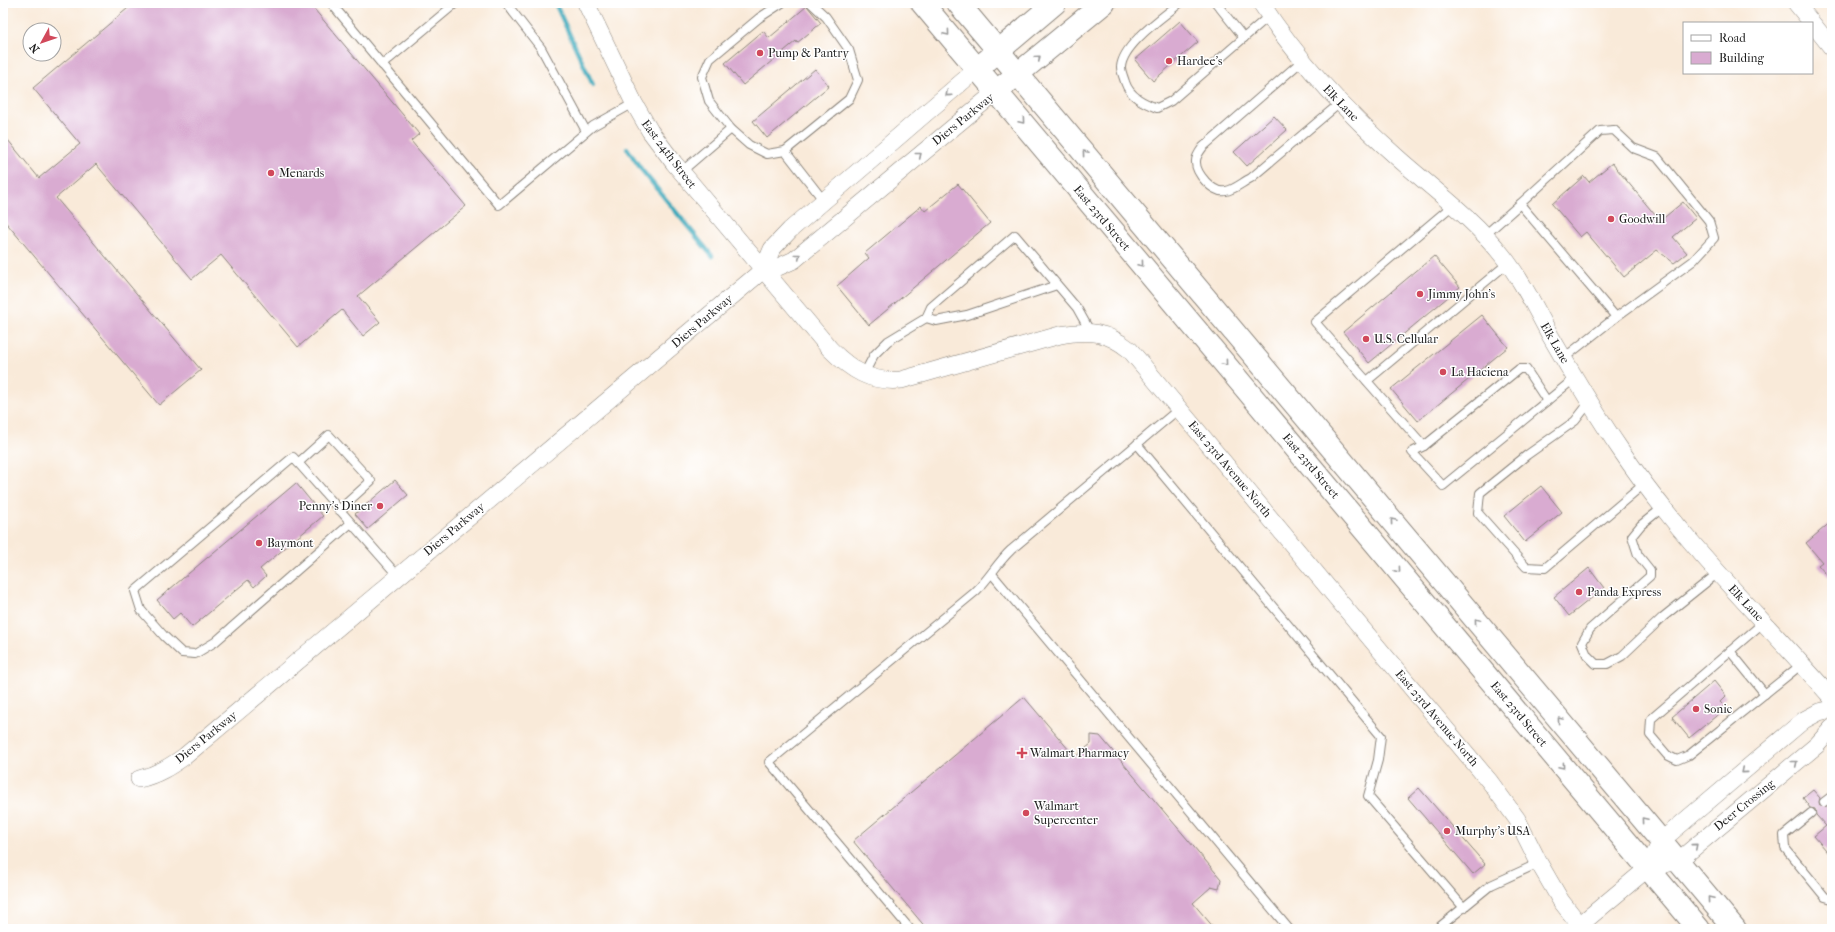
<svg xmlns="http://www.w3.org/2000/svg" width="1835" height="932" viewBox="0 0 1835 932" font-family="'IM FELL French Canon',serif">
<rect width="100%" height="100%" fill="#fff"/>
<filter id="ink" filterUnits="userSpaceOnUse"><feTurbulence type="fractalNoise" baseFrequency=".025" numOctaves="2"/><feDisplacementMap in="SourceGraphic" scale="8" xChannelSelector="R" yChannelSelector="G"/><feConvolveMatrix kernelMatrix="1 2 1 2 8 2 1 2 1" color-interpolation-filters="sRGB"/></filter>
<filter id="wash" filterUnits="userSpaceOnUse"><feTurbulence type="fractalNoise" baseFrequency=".012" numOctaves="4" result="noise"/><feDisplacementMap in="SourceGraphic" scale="16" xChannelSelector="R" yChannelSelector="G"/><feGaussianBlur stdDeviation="0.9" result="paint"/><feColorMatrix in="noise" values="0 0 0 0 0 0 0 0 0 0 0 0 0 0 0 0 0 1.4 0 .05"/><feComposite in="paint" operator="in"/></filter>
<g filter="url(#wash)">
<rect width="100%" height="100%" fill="#f9ead9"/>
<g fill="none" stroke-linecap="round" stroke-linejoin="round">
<!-- stream -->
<g stroke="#3daabc" stroke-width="4.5">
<path d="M555,3L593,85"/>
<path d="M627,148L641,169L712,256"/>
</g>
</g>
<g id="blocks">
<!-- building -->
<g fill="#d9abd1">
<path d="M134,3H309L419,134L411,141L466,206L358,296L380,322L363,336L342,310L298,347L221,255L192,279L96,164L56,198L201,370L159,405L3,219V134L39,178L80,144L33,88Z"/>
<path d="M807,6L821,23L797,43L796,41L743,85L725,63L763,31L769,38Z"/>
<path d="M1180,21L1198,42L1153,81L1135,60Z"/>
<path d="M815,69L829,86L767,138L753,121Z"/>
<path d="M1274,116L1287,130L1247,166L1234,152Z"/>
<path d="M1612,163L1660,221L1683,202L1696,218L1673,237L1687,253L1674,263L1657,250L1624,277L1586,232L1580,237L1552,204L1584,176L1589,182Z"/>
<path d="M958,184L990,223L869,325L837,286L869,258L865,253L921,206L925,211Z"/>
<path d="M1434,256L1460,287L1369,363L1343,332Z"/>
<path d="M1482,315L1508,347L1418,421L1391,389Z"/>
<path d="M395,480L408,495L368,529L355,514Z"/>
<path d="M296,483L323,516L260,569L266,576L254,587L248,580L192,627L180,613L173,619L157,600Z"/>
<path d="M1541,486L1562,512L1525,542L1504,516Z"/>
<path d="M1832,521V581L1818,565L1822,562L1806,543Z"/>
<path d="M1589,568L1604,588L1569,616L1554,597Z"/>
<path d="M1714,681L1726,696L1720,702L1726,708L1689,738L1672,717Z"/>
<path d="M1024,697L1075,757L1091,744V735L1100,736L1221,879L1219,889L1211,887L1193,903L1215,929H927L853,841Z"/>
<path d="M1419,788L1485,864L1473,874L1408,798Z"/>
<path d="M1813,790L1820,798L1819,802L1820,806L1827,807L1832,813V857L1814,836L1826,826L1816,815L1815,809L1810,808L1803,798Z"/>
</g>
</g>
</g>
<g filter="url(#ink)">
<use href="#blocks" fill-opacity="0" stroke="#8a837a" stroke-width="1"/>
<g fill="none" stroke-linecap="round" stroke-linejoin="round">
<!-- service casing -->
<g stroke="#8a837a" stroke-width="10">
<g id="service">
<path d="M331,3L499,205L593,126L634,103"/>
<path d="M506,3L541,48L586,131"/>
<path d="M782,3L759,18L710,59L702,77L709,101L731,129L749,145L767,154L785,151L849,99L858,80L849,50L826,17L811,3"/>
<path d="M1180,3C1162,18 1123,44 1121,67C1121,72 1124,78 1125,82C1130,97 1144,103 1157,108L1171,101L1269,16"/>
<path d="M1216,3L1244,38"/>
<path d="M1303,60L1203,147C1200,151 1196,156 1196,161C1195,173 1213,194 1226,191C1234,190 1243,182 1251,178L1340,103"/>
<path d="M382,65L456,3"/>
<path d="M785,151L824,201"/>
<path d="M681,172L731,129"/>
<path d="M1520,204L1600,131L1614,130L1633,148L1657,157L1709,221L1714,238L1693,261L1616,317"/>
<path d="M1453,205L1315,322L1424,446L1412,452L1443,486L1575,378"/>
<path d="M1485,235L1520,204L1616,317L1564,358"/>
<path d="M926,318L936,321L967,315L1057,285"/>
<path d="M863,376L874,355L888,341L926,318L931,307L1015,235L1077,308L1091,333"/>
<path d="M1367,381L1508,263"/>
<path d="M1589,403L1575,421L1527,455L1480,493L1478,513L1526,567L1545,568L1644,484"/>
<path d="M1137,444L1381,736L1378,760L1368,796L1464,908"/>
<path d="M1424,446L1519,369H1526L1547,401"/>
<path d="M298,463L329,435L371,481L339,510"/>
<path d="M1662,508L1641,525L1632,536L1638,555L1650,570V576L1590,629L1582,643L1587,655L1596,664H1607L1622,656L1663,617L1718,573"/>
<path d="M351,523L215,642L195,654L182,653L164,636L141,610L135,591L293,457L398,576"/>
<path d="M992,574L1289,929"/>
<path d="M1764,622L1651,719L1650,735L1667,755L1677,760L1689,755L1802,664"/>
<path d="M1730,651L1765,694"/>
<path d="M1824,802L1832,796"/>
<path d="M1811,813L1784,835L1785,848L1825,897L1832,899"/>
<path d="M910,929L769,762L975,592C989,579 997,563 1011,550L1180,408"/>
<path d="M1437,929L1491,885L1539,863"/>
</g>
</g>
<!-- minor casing -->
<g stroke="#8a837a" stroke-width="18">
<g id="minor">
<path d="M586,3L634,103L650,131L674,163L830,349C851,370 871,383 901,380L1060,335C1090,330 1106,331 1130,350L1490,782L1517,819L1539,863L1561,901L1583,929"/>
<path d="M1261,3C1299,62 1347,113 1399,159C1434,190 1473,218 1502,255C1522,280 1536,309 1551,337C1573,375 1595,413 1620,449C1681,540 1760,616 1832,698"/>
<path d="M1796,3L1832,48"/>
<path d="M763,270L772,249L790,230L977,69"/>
<path d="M139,779C157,775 171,766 185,756L763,270L776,268L794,260L997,91"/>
<path d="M1648,868L1678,861L1817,745L1832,728"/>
<path d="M1575,929L1648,868L1661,841L1804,720L1819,712L1832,709"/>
</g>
</g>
<!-- secondary casing -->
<g stroke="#8a837a" stroke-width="24">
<g id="secondary">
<path d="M977,69L1055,3"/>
<path d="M997,91L1104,3"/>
</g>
</g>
<!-- primary casing -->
<g stroke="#8a837a" stroke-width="24">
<g id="primary">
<path d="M922,3L1699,929"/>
<path d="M958,3L1735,929"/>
</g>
</g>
<!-- service -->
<use href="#service" stroke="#fff" stroke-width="8"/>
<!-- minor -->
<use href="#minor" stroke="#fff" stroke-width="17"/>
<!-- secondary -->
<use href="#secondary" stroke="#fff" stroke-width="22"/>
<!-- primary -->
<use href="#primary" stroke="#fff" stroke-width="22"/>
</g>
<!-- one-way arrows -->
<defs><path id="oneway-chevron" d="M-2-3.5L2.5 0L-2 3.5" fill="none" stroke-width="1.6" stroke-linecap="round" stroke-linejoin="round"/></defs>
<g stroke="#999">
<use href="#oneway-chevron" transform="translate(947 33) rotate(50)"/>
<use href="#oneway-chevron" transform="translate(1038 58) rotate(-40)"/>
<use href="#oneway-chevron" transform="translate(948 94) rotate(139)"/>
<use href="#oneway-chevron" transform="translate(1022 121) rotate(50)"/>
<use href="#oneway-chevron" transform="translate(1085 153) rotate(-130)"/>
<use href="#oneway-chevron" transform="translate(919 155) rotate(-39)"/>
<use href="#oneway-chevron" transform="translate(798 256) rotate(-39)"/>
<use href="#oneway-chevron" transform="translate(1141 264) rotate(50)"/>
<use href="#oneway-chevron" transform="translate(1225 363) rotate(50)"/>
<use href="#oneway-chevron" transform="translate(1393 521) rotate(-130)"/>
<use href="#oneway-chevron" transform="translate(1398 570) rotate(50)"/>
<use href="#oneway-chevron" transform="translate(1477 621) rotate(-130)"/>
<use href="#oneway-chevron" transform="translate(1560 720) rotate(-130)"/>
<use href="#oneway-chevron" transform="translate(1795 763) rotate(-39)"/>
<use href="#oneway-chevron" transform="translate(1562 766) rotate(50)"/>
<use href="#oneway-chevron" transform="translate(1744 771) rotate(140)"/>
<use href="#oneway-chevron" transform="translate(1644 820) rotate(-130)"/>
<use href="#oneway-chevron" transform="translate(1695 846) rotate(-41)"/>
<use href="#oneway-chevron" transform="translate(1710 899) rotate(-130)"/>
</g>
</g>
<!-- markers -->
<g fill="#d1495b" stroke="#fff" stroke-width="1.5">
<circle cx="760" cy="53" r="4"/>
<circle cx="1169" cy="61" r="4"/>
<circle cx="271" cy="173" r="4"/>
<circle cx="1611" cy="219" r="4"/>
<circle cx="1420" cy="294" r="4"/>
<circle cx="1366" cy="339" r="4"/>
<circle cx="1443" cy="372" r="4"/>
<circle cx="380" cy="506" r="4"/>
<circle cx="259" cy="543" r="4"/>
<circle cx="1579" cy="592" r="4"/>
<circle cx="1696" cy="709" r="4"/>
<path d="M1020 747h4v4h4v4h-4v4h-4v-4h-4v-4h4z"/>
<circle cx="1026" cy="813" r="4"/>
<circle cx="1447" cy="831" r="4"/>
</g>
<g text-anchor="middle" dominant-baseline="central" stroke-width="3" stroke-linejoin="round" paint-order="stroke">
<!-- poi labels -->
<g font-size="12" fill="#1c1c1c" stroke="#fff" text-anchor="start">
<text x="768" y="53">Pump &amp; Pantry</text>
<text x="1177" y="61">Hardee's</text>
<text x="279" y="173">Menards</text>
<text x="1619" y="219">Goodwill</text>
<text x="1428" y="294">Jimmy John's</text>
<text x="1374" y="339">U.S. Cellular</text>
<text x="1451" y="372">La Haciena</text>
<text x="372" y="506" text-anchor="end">Penny's Diner</text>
<text x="267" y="543">Baymont</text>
<text x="1587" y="592">Panda Express</text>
<text x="1704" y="709">Sonic</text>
<text x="1030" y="753">Walmart Pharmacy</text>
<text x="1034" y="806">Walmart<tspan x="1034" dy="14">Supercenter</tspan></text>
<text x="1455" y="831">Murphy's USA</text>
</g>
<!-- street labels -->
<g font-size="12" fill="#1c1c1c" stroke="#fff">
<text transform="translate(1341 103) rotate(46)">Elk Lane</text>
<text transform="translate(963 119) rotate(-39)">Diers Parkway</text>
<text transform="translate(669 154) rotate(53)">East 24th Street</text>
<text transform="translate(1102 218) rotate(50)">East 23rd Street</text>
<text transform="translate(702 321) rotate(-40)">Diers Parkway</text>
<text transform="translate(1555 343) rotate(60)">Elk Lane</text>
<text transform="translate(1311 466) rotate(50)">East 23rd Street</text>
<text transform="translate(1230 469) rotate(50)">East 23rd Avenue North</text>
<text transform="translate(454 529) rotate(-40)">Diers Parkway</text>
<text transform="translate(1746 603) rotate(47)">Elk Lane</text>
<text transform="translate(1519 714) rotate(50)">East 23rd Street</text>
<text transform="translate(1437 718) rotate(50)">East 23rd Avenue North</text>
<text transform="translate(206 737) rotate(-39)">Diers Parkway</text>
<text transform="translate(1744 805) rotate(-39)">Deer Crossing</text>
</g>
</g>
<!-- margin -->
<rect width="1835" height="932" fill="none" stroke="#fff" stroke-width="16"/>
<!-- legend -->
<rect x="1683" y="22" width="130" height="52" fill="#ffffff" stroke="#a4a4a4"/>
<rect x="1691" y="35" width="20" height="6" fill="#ffffff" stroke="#a4a4a4"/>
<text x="1719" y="42" font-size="12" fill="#1c1c1c">Road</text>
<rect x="1691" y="52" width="20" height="12" fill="#d9abd1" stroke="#a4a4a4"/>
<text x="1719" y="62" font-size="12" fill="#1c1c1c">Building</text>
<!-- north arrow -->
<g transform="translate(42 42) rotate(230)"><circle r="19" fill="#ffffff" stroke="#a4a4a4"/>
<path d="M0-3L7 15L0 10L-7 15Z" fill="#d1495b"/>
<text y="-6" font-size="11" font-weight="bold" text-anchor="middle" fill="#1c1c1c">N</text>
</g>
</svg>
